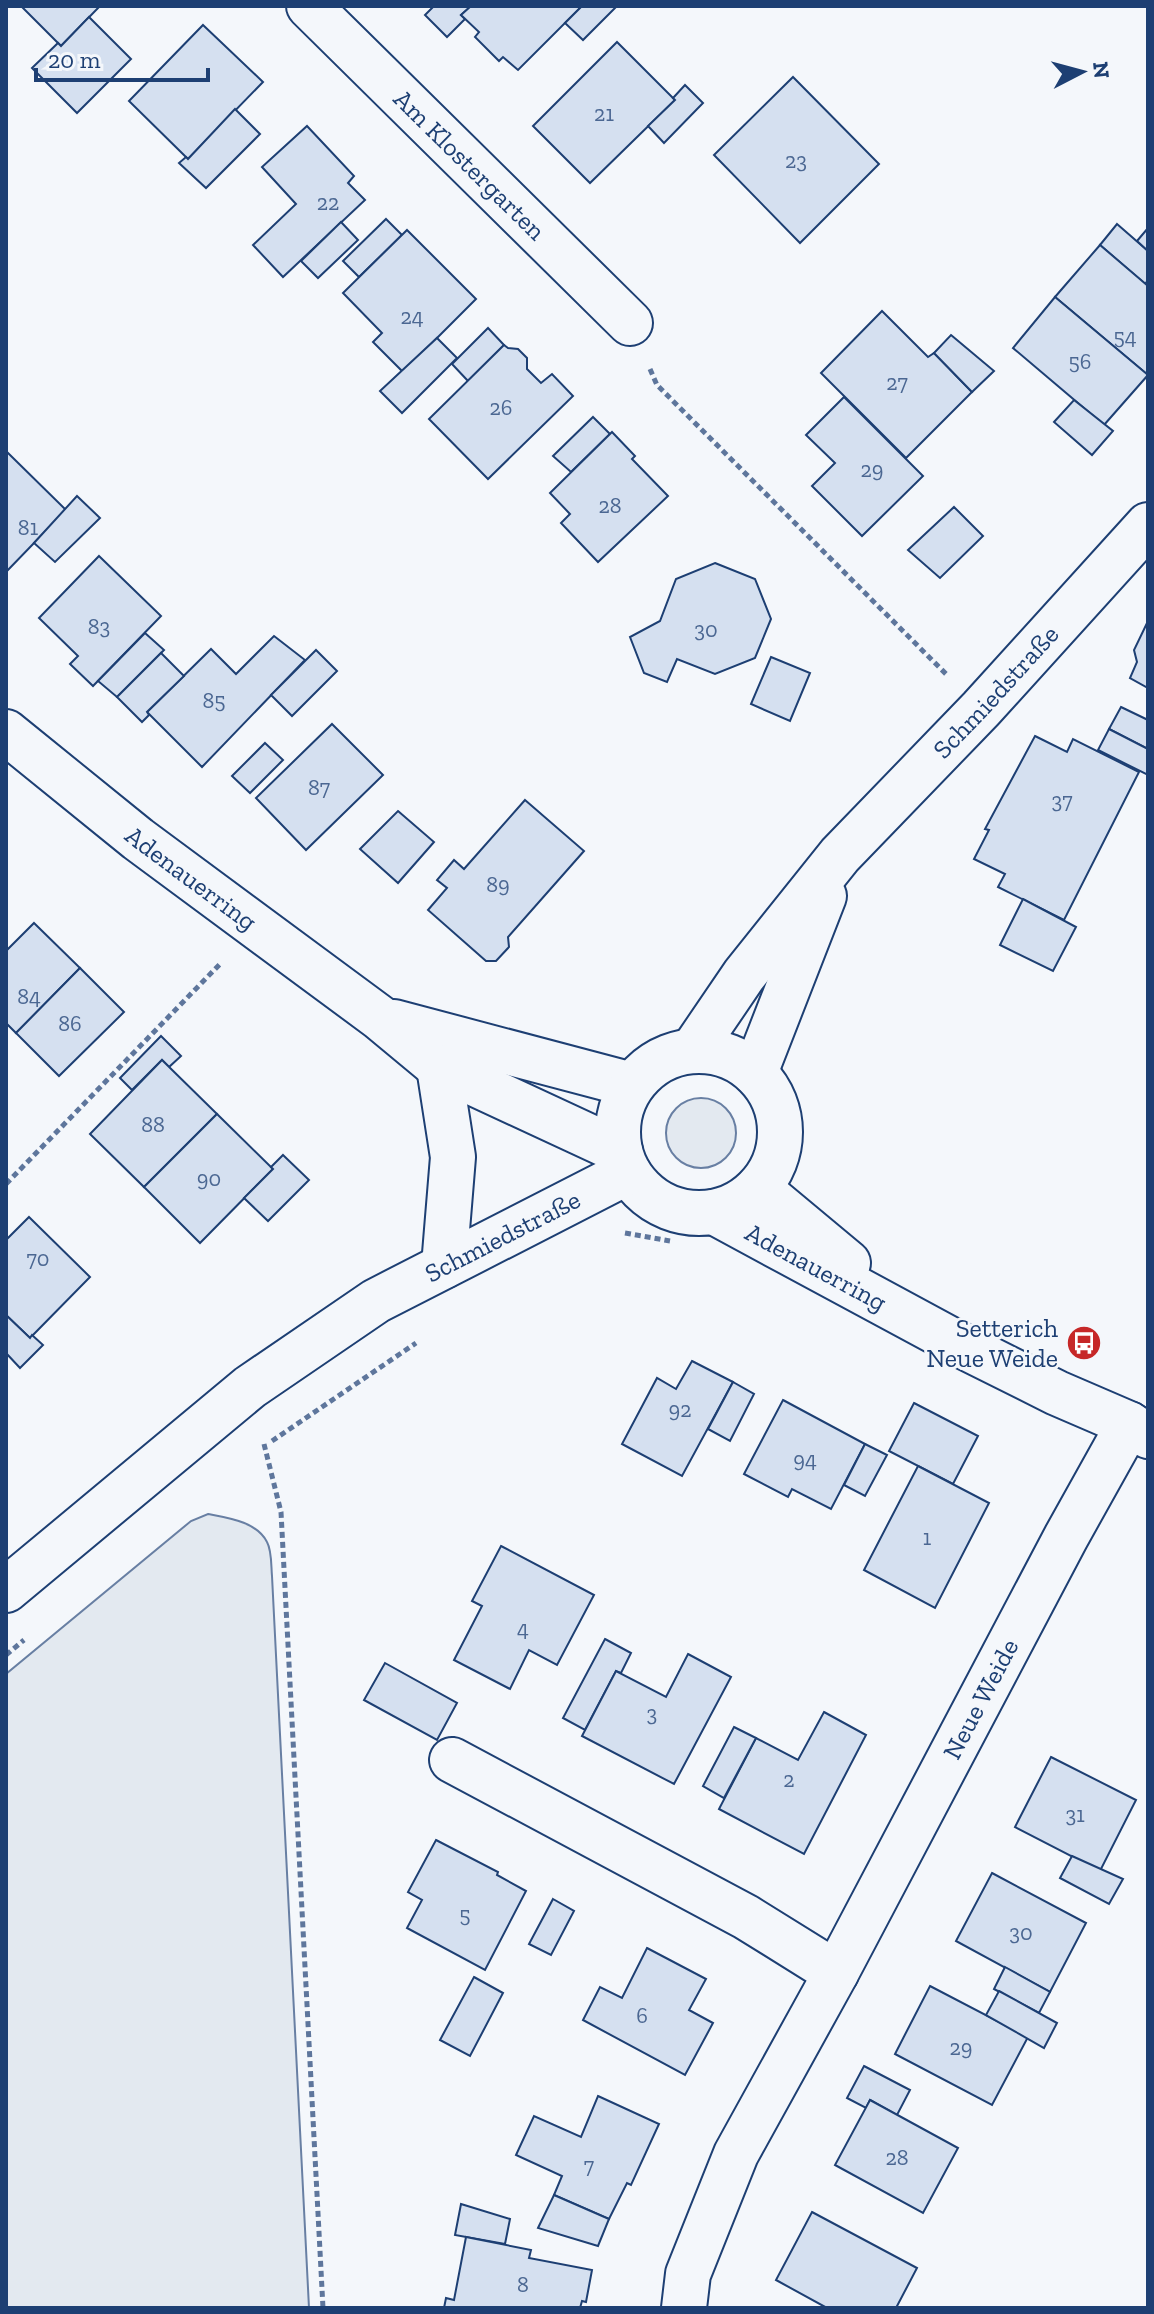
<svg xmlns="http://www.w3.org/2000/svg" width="1154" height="2314" viewBox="0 0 1154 2314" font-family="'Zilla Slab',serif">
<rect width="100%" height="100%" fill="#f4f7fb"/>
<!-- green -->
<g fill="#e3e9f0" stroke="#687fa3" stroke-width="2">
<circle cx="701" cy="1133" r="35"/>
<path d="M208,1514C229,1518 257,1522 267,1542C272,1551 271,1566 272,1576L309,2308H6V1674L191,1521Z"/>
</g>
<!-- building -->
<g fill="#d5e0f0" stroke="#1d3f73" stroke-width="2">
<path d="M21,6H100L61,46Z"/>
<path d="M434,6H471L461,15L465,19L447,37L425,15Z"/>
<path d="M471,6H582L518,70L503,57L499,61L475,37L479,32L461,15Z"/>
<path d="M582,6H617L583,40L565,23Z"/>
<path d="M89,17L131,59L77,113L32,68L58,43L61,46Z"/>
<path d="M203,25L263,82L188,159L129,101Z"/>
<path d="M617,42L675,100L590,183L533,126Z"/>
<path d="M793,77L879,164L800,243L714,155Z"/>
<path d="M685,85L703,103L664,143L648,126L675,100L673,98Z"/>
<path d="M235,109L260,134L206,188L179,163L186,157L188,159Z"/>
<path d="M307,126L354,176L348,183L365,200L283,277L253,245L296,204L262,167Z"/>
<path d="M386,219L402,235L359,277L343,261Z"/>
<path d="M341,222L358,240L318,278L301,261Z"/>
<path d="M1117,224L1148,251V280L1145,284L1100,245Z"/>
<path d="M1148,228V251L1137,241Z"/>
<path d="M407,230L476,299L403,372L373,342L382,333L343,293Z"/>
<path d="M1100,245L1148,286V375L1055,297Z"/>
<path d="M1055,297L1148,375L1104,425L1013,348Z"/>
<path d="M882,311L928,357L934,353L972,392L906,458L821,373Z"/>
<path d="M488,328L504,345L468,381L452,364Z"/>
<path d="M951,335L994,371L972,392L934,353Z"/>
<path d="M437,338L457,358L402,413L380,391Z"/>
<path d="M504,345L508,348L518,349L527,358V369L541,383L552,374L573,396L488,479L429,419Z"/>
<path d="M844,397L923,476L862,536L812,486L835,463L806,435Z"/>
<path d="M1074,400L1113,431L1092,455L1054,422Z"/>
<path d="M593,417L610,434L571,472L553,456Z"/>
<path d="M612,432L635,456L632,459L668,496L598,562L561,523L570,514L550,493Z"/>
<path d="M7,452L66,510L6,572V453Z"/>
<path d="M77,496L100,518L55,562L34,543Z"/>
<path d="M954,507L983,536L940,578L908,550Z"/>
<path d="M99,556L161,616L93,686L70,664L78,656L39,618Z"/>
<path d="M715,563L755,579L771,619L755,658L715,674L677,659L667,682L644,673L630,637L660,621L676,579Z"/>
<path d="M1148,621V688L1130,678L1137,662L1134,650Z"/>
<path d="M145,633L164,650L117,697L98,681Z"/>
<path d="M274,636L305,660L202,767L147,712L211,649L236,674Z"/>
<path d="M316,650L337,671L292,716L271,695Z"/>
<path d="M161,653L184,676L147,712L149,715L142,722L117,697Z"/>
<path d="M771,657L810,673L790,721L751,704Z"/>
<path d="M1121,707L1148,720V749L1109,729Z"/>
<path d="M332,724L383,775L306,850L256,798Z"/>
<path d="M1109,729L1148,749V775L1098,750Z"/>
<path d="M1035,736L1067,752L1073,739L1139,772L1064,920L998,887L1005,874L974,859L989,830L985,829Z"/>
<path d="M265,743L283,760L250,793L232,776Z"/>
<path d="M525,800L584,851L508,937L509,947L496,961H486L428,910L447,888L437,880L454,860L464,869Z"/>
<path d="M398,811L434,842L398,883L360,849Z"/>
<path d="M1023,899L1076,927L1053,971L1000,945Z"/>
<path d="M34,923L80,968L16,1033L6,1023V951Z"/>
<path d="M80,968L124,1012L59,1076L16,1033Z"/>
<path d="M161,1036L181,1056L169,1067L162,1060L132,1090L120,1078Z"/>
<path d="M162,1060L217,1114L144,1187L90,1134Z"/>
<path d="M217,1114L273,1169L200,1243L144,1187Z"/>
<path d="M283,1155L309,1180L268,1221L244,1198L273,1169L271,1167Z"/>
<path d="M29,1217L90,1277L30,1338L6,1315V1240Z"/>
<path d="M6,1315L30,1338L32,1335L43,1345L20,1368L6,1353Z"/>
<path d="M692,1361L733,1382L682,1476L622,1444L657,1378L676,1389Z"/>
<path d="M733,1382L754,1394L730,1441L708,1429Z"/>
<path d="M783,1400L865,1444L831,1509L792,1489L788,1497L744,1474Z"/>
<path d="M914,1403L978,1436L953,1484L889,1451Z"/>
<path d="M865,1444L887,1455L865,1496L844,1485Z"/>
<path d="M918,1466L989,1503L935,1608L864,1570Z"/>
<path d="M501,1546L594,1595L557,1665L529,1650L510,1689L454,1660L482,1606L472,1601Z"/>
<path d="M605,1639L631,1653L621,1673L616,1671L585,1730L563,1718Z"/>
<path d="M688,1654L731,1677L674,1784L582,1736L616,1671L666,1697Z"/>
<path d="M385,1663L457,1703L437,1740L364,1700Z"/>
<path d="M824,1712L866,1735L804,1854L719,1809L756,1738L798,1760Z"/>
<path d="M734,1727L756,1738L724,1798L703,1786Z"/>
<path d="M1051,1757L1136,1800L1100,1871L1015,1827Z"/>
<path d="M436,1840L498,1872L497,1875L526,1891L485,1970L407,1928L422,1900L408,1892Z"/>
<path d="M1072,1856L1123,1879L1109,1904L1060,1878Z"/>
<path d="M992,1873L1086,1923L1050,1992L956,1941Z"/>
<path d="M553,1899L574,1911L551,1955L529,1944Z"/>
<path d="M647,1948L706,1979L689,2010L713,2023L685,2075L583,2020L600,1987L622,1998Z"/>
<path d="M1005,1967L1050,1992L1039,2013L994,1989Z"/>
<path d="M474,1977L503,1993L470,2056L440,2040Z"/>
<path d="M930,1986L1028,2037L992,2105L895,2054Z"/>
<path d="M999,1991L1057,2023L1044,2048L986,2015Z"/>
<path d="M864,2066L910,2090L897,2115L870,2100L866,2108L847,2098Z"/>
<path d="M598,2096L659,2124L631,2185L627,2183L609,2219L554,2195L562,2176L516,2155L534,2116L581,2137Z"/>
<path d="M870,2100L958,2148L923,2213L835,2165Z"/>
<path d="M554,2195L609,2219L598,2246L538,2228Z"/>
<path d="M461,2204L510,2219L505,2244L455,2235Z"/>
<path d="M812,2212L917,2268L896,2308H827L776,2280Z"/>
<path d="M466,2237L531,2250L529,2258L592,2270L586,2302L582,2301L580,2308H444L446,2298L454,2300Z"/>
</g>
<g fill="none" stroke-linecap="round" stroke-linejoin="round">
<!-- street casing -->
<g stroke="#1d3f73" stroke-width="48">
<g id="street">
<path id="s1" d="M309,6L630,323"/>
<path id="s2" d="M6,732L138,839L380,1018L439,1067L620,1151"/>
<path d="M394,1022L632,1085"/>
<path d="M439,1067L453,1157L444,1266"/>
<path d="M452,1760L746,1917L836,1973"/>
<path id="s3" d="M684,2308L688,2274L736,2154L836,1973L1066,1537L1129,1424"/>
</g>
</g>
<!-- secondary casing -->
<g stroke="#1d3f73" stroke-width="48">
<g id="secondary">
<path id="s4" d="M693,1050L744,975L840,855L981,709L1148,525"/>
<circle cx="699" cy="1132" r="81"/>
<path d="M755,1073L824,896"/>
<path d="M758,1188L848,1263"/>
<path id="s5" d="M714,1212L955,1342L1057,1393L1129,1424L1148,1436"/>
<path id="s6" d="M6,1590L250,1387L376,1301L628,1172"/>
</g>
</g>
<!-- path -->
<g stroke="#5e769c" stroke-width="5" stroke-dasharray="6 4" stroke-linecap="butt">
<path d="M650,369L657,385L946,674"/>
<path d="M6,1184L220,964"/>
<path d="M625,1233L670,1241"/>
<path d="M272,1441L416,1343"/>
<path d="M264,1444L281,1512L323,2308"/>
<path d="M6,1655L24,1640"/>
</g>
<!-- street -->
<use href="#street" stroke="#f4f7fb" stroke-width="44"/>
<!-- secondary -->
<use href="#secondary" stroke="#f4f7fb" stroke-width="44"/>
</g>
<!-- icons -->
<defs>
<g id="bus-disc" transform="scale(1.8)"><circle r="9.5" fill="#c62828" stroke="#f4f7fb"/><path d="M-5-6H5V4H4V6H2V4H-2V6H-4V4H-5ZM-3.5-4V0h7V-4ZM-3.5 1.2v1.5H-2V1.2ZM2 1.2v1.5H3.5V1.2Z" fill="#fff"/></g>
</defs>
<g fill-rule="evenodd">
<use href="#bus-disc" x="1084" y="1343"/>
</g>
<g text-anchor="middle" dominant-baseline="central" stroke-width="6" stroke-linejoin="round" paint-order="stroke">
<!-- number labels -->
<g font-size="22" fill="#4b6792">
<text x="604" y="113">21</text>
<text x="796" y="160">23</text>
<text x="328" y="202">22</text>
<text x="412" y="316">24</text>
<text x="1125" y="336">54</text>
<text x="1080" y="361">56</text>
<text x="897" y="382">27</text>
<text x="501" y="407">26</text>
<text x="872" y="469">29</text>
<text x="610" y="505">28</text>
<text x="28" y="527">81</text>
<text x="99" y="626">83</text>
<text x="706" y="629">30</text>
<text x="214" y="700">85</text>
<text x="319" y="787">87</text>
<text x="1062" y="800">37</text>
<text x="498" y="884">89</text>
<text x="29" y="996">84</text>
<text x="70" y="1023">86</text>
<text x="153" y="1124">88</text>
<text x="209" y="1178">90</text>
<text x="38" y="1258">70</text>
<text x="680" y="1409">92</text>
<text x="805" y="1459">94</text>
<text x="927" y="1537">1</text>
<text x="523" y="1628">4</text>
<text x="652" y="1713">3</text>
<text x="789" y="1779">2</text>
<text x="1075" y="1814">31</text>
<text x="465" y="1914">5</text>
<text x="1021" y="1932">30</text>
<text x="642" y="2015">6</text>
<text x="961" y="2047">29</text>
<text x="897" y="2157">28</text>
<text x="589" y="2165">7</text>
<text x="523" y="2284">8</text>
</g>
<!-- street labels -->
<g font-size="26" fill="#1d3f73" stroke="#f4f7fb">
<text stroke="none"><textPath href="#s1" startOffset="226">Am Klostergarten</textPath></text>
<text stroke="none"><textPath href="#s4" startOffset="470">Schmiedstraße</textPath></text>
<text stroke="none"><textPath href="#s2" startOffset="236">Adenauerring</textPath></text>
<text stroke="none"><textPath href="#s6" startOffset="612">Schmiedstraße</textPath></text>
<text stroke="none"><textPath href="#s5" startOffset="116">Adenauerring</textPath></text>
<text stroke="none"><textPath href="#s3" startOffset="680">Neue Weide</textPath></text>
</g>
<!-- poi labels -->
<g font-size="26" fill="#1d3f73" stroke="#f4f7fb" text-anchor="end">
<text x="1058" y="1328">Setterich<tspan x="1058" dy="30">Neue Weide</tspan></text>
</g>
</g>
<!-- border -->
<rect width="1154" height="2314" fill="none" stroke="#1d3f73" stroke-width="16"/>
<!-- north arrow -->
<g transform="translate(1082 72) rotate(84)" stroke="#f4f7fb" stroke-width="6" paint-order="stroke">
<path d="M0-6L14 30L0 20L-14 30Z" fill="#1d3f73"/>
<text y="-12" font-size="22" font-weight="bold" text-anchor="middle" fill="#1d3f73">N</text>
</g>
<!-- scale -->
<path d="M36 68v12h172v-12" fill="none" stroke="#1d3f73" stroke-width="4"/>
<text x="48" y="68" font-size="24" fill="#1d3f73" stroke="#f4f7fb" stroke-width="6" paint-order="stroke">20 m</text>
</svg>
